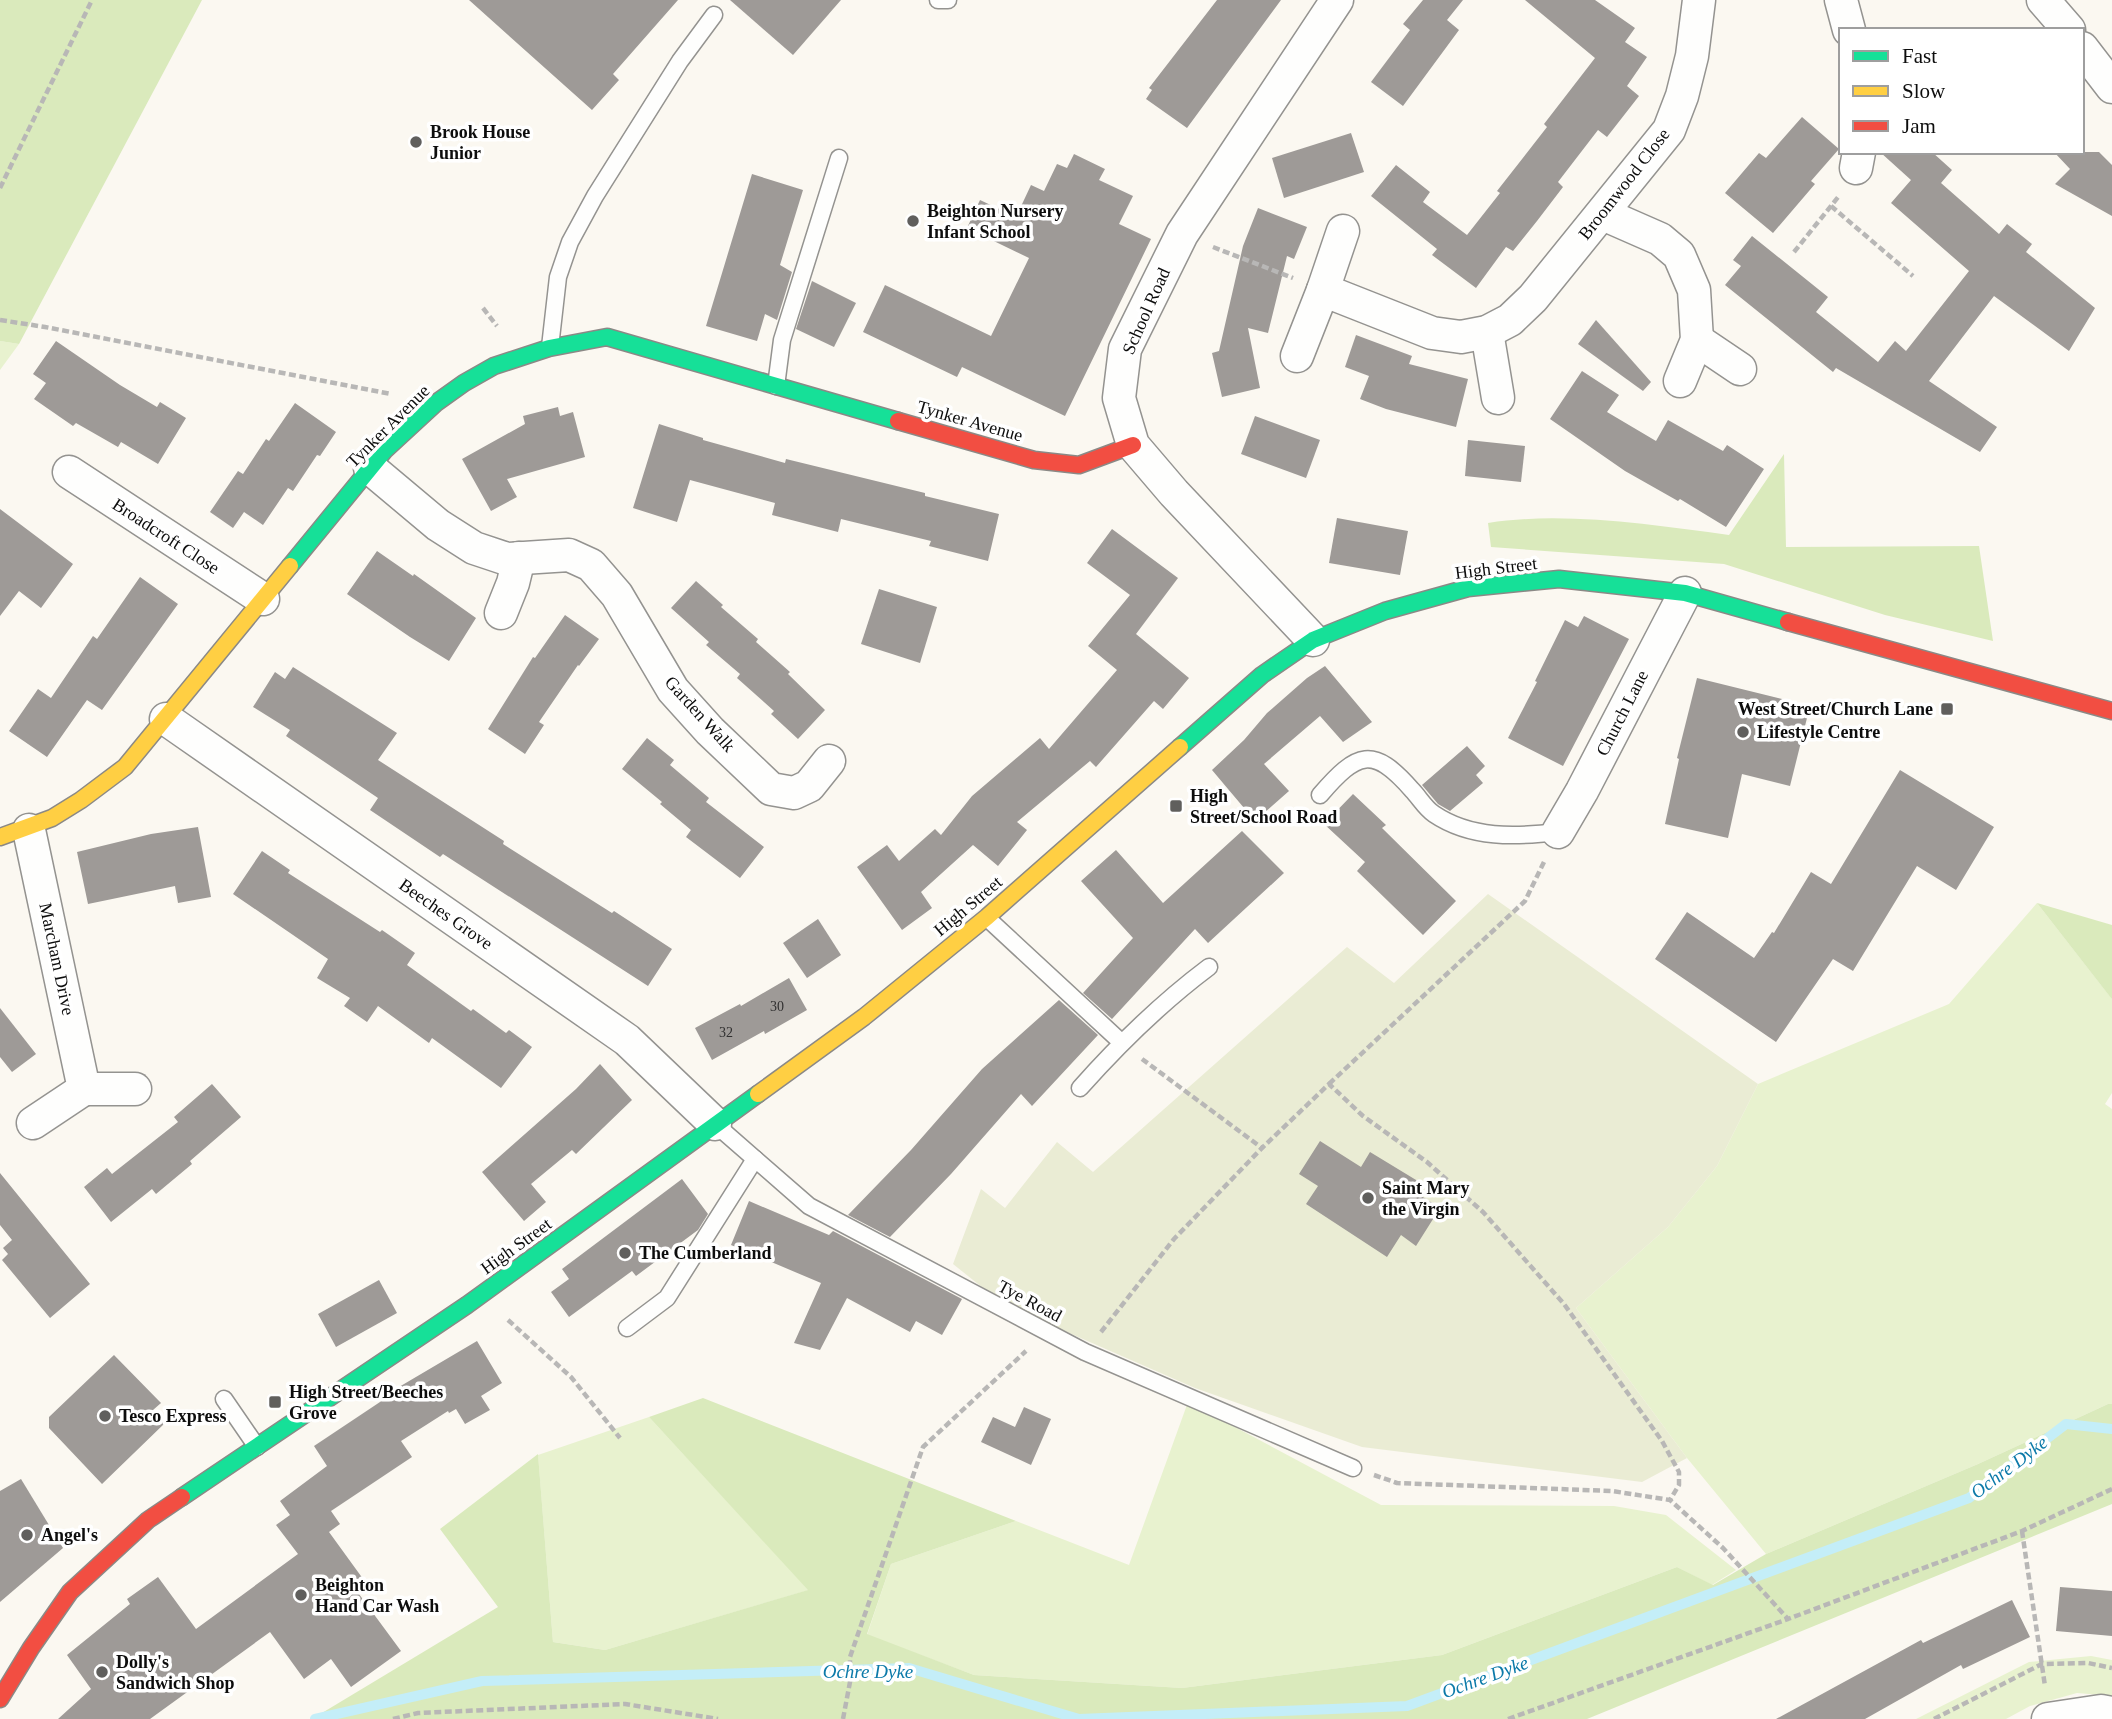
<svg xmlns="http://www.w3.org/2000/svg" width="2112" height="1719" viewBox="0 0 2112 1719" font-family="'Times New Roman',serif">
<rect width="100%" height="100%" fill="#fbf8f1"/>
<!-- green -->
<g fill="#e8f2cf">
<path d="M0,341L19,344L0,370Z"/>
<path d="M2037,903L2112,999V1093L2105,1104L2112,1109V1404H2108L1978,1464L1766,1554L1687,1458L1576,1308L1668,1227L1717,1166L1758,1084L1949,1004Z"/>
<path d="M1188,1402L1381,1505L1614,1506L1666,1515L1736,1570L1712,1585L1677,1567L1442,1655L1182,1688L974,1675L867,1635L891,1564L1016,1521L1129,1565Z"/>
<path d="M649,1417L809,1590L605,1650L553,1642L538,1455Z"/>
<path d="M2091,1656L2112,1660V1696L2077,1693L2030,1706L2006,1719H1916L2029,1662Z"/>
</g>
<!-- forest -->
<g fill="#daeabc">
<path d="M0,0H202L19,344L0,341Z"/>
<path d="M1784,454L1786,547L1979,546L1993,641L1885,615L1724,564L1491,547L1488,523C1563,511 1653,525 1729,535Z"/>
<path d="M2037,903L2112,925V999L2111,998Z"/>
<path d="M703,1398L1016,1521L891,1564L867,1634L974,1675L1182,1688L1442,1655L1677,1567L1713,1585L1766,1554L1978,1464L2108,1404H2112V1504L1587,1719H312L498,1607L440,1529L538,1454L553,1642L605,1650L808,1590L649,1417Z"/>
</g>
<!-- cemetery -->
<path fill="#eaecd4" d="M1488,894L1758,1084L1717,1166L1668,1227L1576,1308L1687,1458L1642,1482L1362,1447L1195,1388L1003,1304L953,1264L981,1189L1005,1208L1057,1142L1093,1172L1347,947L1394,983Z"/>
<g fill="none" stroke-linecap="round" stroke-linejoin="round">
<!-- stream -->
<path stroke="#c4eef8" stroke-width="10" d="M315,1719L482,1681L909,1668L1079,1719L1407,1706L1969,1498L2066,1424L2112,1429"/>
</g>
<!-- building -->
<g fill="#9e9a97">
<path d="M469,0H678L613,74L619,80L592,110Z"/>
<path d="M730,0H841L793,55Z"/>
<path d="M1217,0H1281L1187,128L1146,99L1152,90L1149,88Z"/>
<path d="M1423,0H1463L1447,20L1459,30L1403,106L1371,82L1410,30L1403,24Z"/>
<path d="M1525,0H1595L1635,28L1625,42L1647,57L1627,86L1639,96L1607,137L1598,130L1558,182L1563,187L1537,221L1513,251L1506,247L1476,288L1432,255L1437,249L1371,196L1396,165L1430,192L1423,202L1467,235L1500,193L1497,191L1547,127L1544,124L1595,58Z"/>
<path d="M1802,117L1839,149L1811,181L1815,184L1773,233L1725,193L1759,153L1766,158Z"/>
<path d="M1351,133L1364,172L1284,198L1272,158Z"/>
<path d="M1880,152H1932L1952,170L1941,183L1999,234L2007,224L2032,244L2026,252L2095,308L2069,351L1994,296L1929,381L1997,427L1980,452L1836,368L1833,372L1725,285L1741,266L1733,260L1752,236L1828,297L1816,312L1878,362L1895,341L1906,351L1969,271L1891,203L1911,180Z"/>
<path d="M2054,152H2099L2112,165V216L2055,184L2070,169Z"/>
<path d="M1074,154L1105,169L1099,180L1133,196L1119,224L1151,239L1065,416L962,367L957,377L863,332L885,285L991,336L1029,258L967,228L980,200L1016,217L1031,185L1044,191L1057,164L1067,168Z"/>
<path d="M752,174L803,190L780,265L792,272L777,320L765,314L757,341L706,326Z"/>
<path d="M1258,208L1307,227L1294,259L1287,256L1268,333L1248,328L1260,388L1222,397L1212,353L1219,351L1243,246Z"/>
<path d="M812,281L856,303L834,347L796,329Z"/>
<path d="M1596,320L1651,382L1643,391L1578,344Z"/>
<path d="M1356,335L1412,356L1409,364L1468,379L1456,427L1386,409L1360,399L1369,376L1345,367Z"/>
<path d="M56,341L120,385L157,407L160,402L186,418L158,464L121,442L118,447L76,423L73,426L34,399L46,383L33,374Z"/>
<path d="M1582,371L1619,395L1607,412L1656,441L1668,420L1723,451L1727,445L1764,469L1726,527L1680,499L1678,501L1625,471L1550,419Z"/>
<path d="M295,403L336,432L320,456L317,455L293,491L288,488L263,525L244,512L233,528L210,512L238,471L243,474L266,439L269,441Z"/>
<path d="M558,407L560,416L573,412L585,457L507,479L517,497L491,511L462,459L525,424L523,416Z"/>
<path d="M1255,416L1320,440L1306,478L1241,454Z"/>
<path d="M659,424L703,438V440L785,463L786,459L925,493V496L999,514L988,561L929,546L931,541L841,519L838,532L772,515L775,503L690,480L677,522L633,508Z"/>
<path d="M1468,440L1525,446L1521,482L1465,476Z"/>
<path d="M0,509L73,564L41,608L19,591L0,616Z"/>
<path d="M1337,518L1408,531L1400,575L1329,563Z"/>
<path d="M1112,529L1178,578L1136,634L1189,678L1163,709L1154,701L1096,767L1090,761L1017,822L1027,830L998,866L973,845L921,892L932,908L902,930L857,867L887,845L899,861L935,829L941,835L972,796L1040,738L1049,749L1117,670L1088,646L1130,595L1087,563Z"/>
<path d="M377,551L413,576L414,574L476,618L449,661L410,637L347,594Z"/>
<path d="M140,577L178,604L102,710L87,700L47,757L9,731L38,689L51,698L93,636L97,639Z"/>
<path d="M696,581L723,605L721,607L758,639L756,642L790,672L788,674L825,710L798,739L771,714L774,711L737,678L740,674L706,645L709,642L671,608Z"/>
<path d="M879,589L937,607L920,663L861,644Z"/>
<path d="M565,615L599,639L579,666L578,665L539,722L544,725L525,754L488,729L533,657L535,658Z"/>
<path d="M1584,616L1629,639L1563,766L1508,738L1537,682L1535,681L1565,620L1578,627Z"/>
<path d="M1325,666L1372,722L1343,742L1320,716L1264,764L1289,791L1255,821L1212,770L1244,740L1267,713L1307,678Z"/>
<path d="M293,667L397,733L378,760L504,841L503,844L612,913L614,911L672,949L648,986L443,854L440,857L370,810L378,798L286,736L290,730L253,707L275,672L285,679Z"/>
<path d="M1697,678L1810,706L1790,786L1742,774L1728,838L1665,824L1679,759L1677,758Z"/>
<path d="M647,738L674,760L670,765L709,798L706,802L764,847L740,878L686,837L691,830L660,804L662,802L622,769Z"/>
<path d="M1467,746L1485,766L1476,775L1483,783L1450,811L1438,804L1422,785Z"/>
<path d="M1900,770L1994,827L1956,890L1917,866L1853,971L1833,959L1776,1042L1655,959L1687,912L1754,958L1772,932L1774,933L1811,872L1831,884Z"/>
<path d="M1353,794L1386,825L1382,828L1456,901L1423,935L1357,871L1365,862L1324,824Z"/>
<path d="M198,827L211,897L178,903L175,886L88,904L77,852L151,834Z"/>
<path d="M1242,831L1284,873L1208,943L1195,929L1112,1019L1083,993L1133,938L1081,881L1116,850L1163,903Z"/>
<path d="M262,851L290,870L288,873L380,932L382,930L415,953L407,965L471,1011L473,1009L506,1033L509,1030L532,1047L501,1088L432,1038L429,1043L378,1006L367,1022L344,1006L350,998L317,978L328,959L233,894Z"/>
<path d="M818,919L841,955L807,978L783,943Z"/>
<path d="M789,978L807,1010L765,1034L764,1031L712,1060L695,1028L740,1004L741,1006Z"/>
<path d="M1059,1000L1098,1035L1032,1106L1021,1094L951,1174L890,1237L848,1215L911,1150L982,1069Z"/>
<path d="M0,1008L36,1054L12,1072L0,1057Z"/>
<path d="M600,1064L632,1100L576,1154L572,1150L531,1184L546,1202L524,1221L482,1172L576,1089Z"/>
<path d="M212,1084L241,1117L190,1161L192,1164L156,1194L152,1189L111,1222L84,1187L107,1168L112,1174L178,1122L174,1117Z"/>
<path d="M1320,1141L1361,1167L1370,1152L1421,1183L1415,1192L1440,1208L1416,1246L1401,1235L1387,1257L1306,1204L1318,1186L1299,1174Z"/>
<path d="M0,1173L90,1284L50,1318L2,1260L8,1254L3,1248L12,1240L0,1225Z"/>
<path d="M682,1179L708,1214L698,1230L636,1276L632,1271L569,1317L551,1292L569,1279L562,1269Z"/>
<path d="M749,1201L829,1235L833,1231L962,1299L942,1335L916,1321L910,1332L847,1298L820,1350L794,1343L821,1283L731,1245Z"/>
<path d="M379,1280L397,1313L336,1347L318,1314Z"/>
<path d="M477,1341L502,1383L481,1396L490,1410L465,1424L456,1409L449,1413L448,1411L401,1441L412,1457L331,1511L340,1524L329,1532L366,1583L356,1590L401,1651L351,1687L331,1659L304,1679L270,1632L150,1719H58L91,1689L67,1655L130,1604L127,1599L158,1577L196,1629L298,1554L276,1525L290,1515L280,1501L327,1466L314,1446L383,1400L382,1397Z"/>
<path d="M114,1355L161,1403L153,1410L165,1423L102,1484L49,1428V1417Z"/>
<path d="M1024,1407L1051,1419L1031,1465L981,1442L993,1417L1015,1427Z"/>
<path d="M21,1479L63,1548L0,1602V1491Z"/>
<path d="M2060,1587L2112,1591V1636L2056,1631Z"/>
<path d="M2012,1600L2030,1637L1963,1669L1961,1665L1865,1719H1776L1921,1640L1923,1643Z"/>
</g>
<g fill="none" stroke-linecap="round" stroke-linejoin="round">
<!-- lane casing -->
<g stroke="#949390" stroke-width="19">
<g id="lane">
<path d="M938,0H948"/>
<path d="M550,347L558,277L570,242L595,196L680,61L714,15"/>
<path d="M776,386L782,340L839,158"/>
<path d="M1320,795C1357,752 1373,745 1412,790C1419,797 1425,808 1434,814C1471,839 1516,837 1558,832"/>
<path d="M987,918L1121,1042"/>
<path d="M1080,1088C1120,1043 1161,1003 1209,967"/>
<path d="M715,1124L809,1206L1085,1352L1353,1468"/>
<path d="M627,1328L667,1298L755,1159"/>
<path d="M224,1399L257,1447"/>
</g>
</g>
<!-- street casing -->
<g stroke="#949390" stroke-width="35">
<g id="street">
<path d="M1841,0L1849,30"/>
<path d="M2043,0L2069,30"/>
<path d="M2082,48L2112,87"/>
<path d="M1856,168L1859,152"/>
<path d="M1603,214L1660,239L1679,255L1694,290L1697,340L1680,381"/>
<path d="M1323,290L1432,333L1461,337L1487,332L1510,320L1533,298L1669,130L1682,96L1692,56L1699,0"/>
<path d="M1487,332L1498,398"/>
<path d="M1697,340L1740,369"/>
<path d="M1297,356L1323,290L1343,231"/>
<path d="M370,468L438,525L474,548L507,559L569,555L591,565L617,595L673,690L710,731L771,789L794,793L809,786L829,761"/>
<path d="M69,472L263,599"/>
<path d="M501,613L513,583L519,558"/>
<path d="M1313,640L1174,493L1133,445L1119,398L1125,349L1182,234L1337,0"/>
<path d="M166,719L627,1040L715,1124"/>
<path d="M29,830L84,1089L33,1123"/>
<path d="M1558,832L1582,791L1685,593"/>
<path d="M84,1089H135"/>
<path d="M2048,1719L2101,1711L2112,1713"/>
</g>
</g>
<!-- fast casing -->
<g stroke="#8b8986" stroke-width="19">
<g id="fast">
<path d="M290,566L385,450L436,403L464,383L494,366L549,348L607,337L898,421"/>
<path d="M1180,747L1262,675L1313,640L1385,611L1468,588L1559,579L1685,593L1788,622"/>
<path d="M182,1497L467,1305L758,1094"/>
</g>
</g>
<!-- slow casing -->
<g stroke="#8b8986" stroke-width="19">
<g id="slow">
<path d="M0,837L52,818L81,800L125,767L290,566"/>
<path d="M758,1094L864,1017L987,917L1180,747"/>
</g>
</g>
<!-- jam casing -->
<g stroke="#8b8986" stroke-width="19">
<g id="jam">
<path d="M898,421L1034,460L1079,465L1133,445"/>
<path d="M1788,622L2112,711"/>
<path d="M0,1699L31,1648L70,1592L148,1520L182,1497"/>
</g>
</g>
<!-- path -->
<g stroke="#b8b7b6" stroke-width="4.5" stroke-dasharray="7 3.5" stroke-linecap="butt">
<path d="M0,188L92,0"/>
<path d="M1831,206L1913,276"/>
<path d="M1213,247L1293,278"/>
<path d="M1794,252L1839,196"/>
<path d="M483,308L497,326"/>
<path d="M0,320L45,327L391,394"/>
<path d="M1142,1059L1262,1148"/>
<path d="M1329,1084L1525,901L1544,862"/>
<path d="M508,1320L571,1377L620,1438"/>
<path d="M1101,1332L1174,1239L1262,1148L1329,1084L1363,1116L1427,1162L1483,1212L1564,1304L1662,1441L1679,1472V1485L1670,1500"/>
<path d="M1374,1475L1397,1483L1612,1491L1670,1500L1723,1548L1788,1619L2022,1531L2112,1489"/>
<path d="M2022,1531L2045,1686"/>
<path d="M393,1719L418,1713L625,1704L718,1719"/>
<path d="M843,1719L850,1682V1657L923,1447L1026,1351"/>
<path d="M1508,1719L1788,1619"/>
<path d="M1934,1719L2042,1664L2088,1663L2112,1668"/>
</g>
<!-- lane -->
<use href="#lane" stroke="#fefefd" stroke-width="16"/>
<!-- street -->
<use href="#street" stroke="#fefefd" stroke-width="32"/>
<!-- fast -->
<use href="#fast" stroke="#16e098" stroke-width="16"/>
<!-- slow -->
<use href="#slow" stroke="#ffcf43" stroke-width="16"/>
<!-- jam -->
<use href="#jam" stroke="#f24e42" stroke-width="16"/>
</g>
<!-- markers -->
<g fill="#605f5d" stroke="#fff" stroke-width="2.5">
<circle cx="416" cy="142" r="7"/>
<circle cx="913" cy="221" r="7"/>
<rect x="1940" y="702" width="14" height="14" rx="3.5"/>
<circle cx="1743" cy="732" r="7"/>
<rect x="1169" y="799" width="14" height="14" rx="3.5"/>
<circle cx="1368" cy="1198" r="7"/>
<circle cx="625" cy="1253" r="7"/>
<rect x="268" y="1395" width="14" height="14" rx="3.5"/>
<circle cx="105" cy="1416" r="7"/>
<circle cx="27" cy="1535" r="7"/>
<circle cx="301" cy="1595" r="7"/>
<circle cx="102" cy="1672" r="7"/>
</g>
<g text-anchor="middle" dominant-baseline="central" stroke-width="7" stroke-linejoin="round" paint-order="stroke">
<!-- number labels -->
<g font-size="14" fill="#313030">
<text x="777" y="1006">30</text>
<text x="726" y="1032">32</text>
</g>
<!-- poi labels -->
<g font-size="18" font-weight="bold" fill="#0d0d0d" stroke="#fff" text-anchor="start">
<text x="430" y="132">Brook House<tspan x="430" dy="21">Junior</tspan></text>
<text x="927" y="211">Beighton Nursery<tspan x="927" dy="21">Infant School</tspan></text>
<text x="1933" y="709" text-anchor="end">West Street/Church Lane</text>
<text x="1757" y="732">Lifestyle Centre</text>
<text x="1190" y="796">High<tspan x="1190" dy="21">Street/School Road</tspan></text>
<text x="1382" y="1188">Saint Mary<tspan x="1382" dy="21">the Virgin</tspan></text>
<text x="639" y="1253">The Cumberland</text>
<text x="289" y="1392">High Street/Beeches<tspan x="289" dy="21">Grove</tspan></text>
<text x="119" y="1416">Tesco Express</text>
<text x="41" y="1535">Angel's</text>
<text x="315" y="1585">Beighton<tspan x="315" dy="21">Hand Car Wash</tspan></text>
<text x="116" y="1662">Dolly's<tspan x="116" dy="21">Sandwich Shop</tspan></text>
</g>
<!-- street labels -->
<g font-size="18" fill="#0d0d0d" stroke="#fff">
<text transform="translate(1624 184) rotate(-52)">Broomwood Close</text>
<text transform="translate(1146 311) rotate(-66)">School Road</text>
<text transform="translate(970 421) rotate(16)">Tynker Avenue</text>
<text transform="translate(388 426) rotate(-45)">Tynker Avenue</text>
<text transform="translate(166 536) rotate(33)">Broadcroft Close</text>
<text transform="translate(1496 568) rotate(-7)">High Street</text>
<text transform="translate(1622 713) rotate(-63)">Church Lane</text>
<text transform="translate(700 714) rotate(48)">Garden Walk</text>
<text transform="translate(968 906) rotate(-40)">High Street</text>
<text transform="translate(446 914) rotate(35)">Beeches Grove</text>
<text transform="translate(57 959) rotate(78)">Marcham Drive</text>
<text transform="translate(516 1246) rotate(-36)">High Street</text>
<text transform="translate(1030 1301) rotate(28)">Tye Road</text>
</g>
<!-- water labels -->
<g font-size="19" font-style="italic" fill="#0c7aa9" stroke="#fff">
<text transform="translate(2009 1467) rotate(-37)">Ochre Dyke</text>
<text x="868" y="1671">Ochre Dyke</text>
<text transform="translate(1485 1677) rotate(-20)">Ochre Dyke</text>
</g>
</g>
<!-- legend -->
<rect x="1839" y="28" width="245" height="126" fill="#ffffff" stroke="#9e9e9e" stroke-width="2"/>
<rect x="1853" y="51" width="35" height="10" fill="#16e098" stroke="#9e9e9e" stroke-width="2"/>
<text x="1902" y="63" font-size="21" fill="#0d0d0d">Fast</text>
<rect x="1853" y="86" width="35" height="10" fill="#ffcf43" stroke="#9e9e9e" stroke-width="2"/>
<text x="1902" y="98" font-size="21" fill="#0d0d0d">Slow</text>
<rect x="1853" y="121" width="35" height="10" fill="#f24e42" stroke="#9e9e9e" stroke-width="2"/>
<text x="1902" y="133" font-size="21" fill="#0d0d0d">Jam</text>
</svg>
